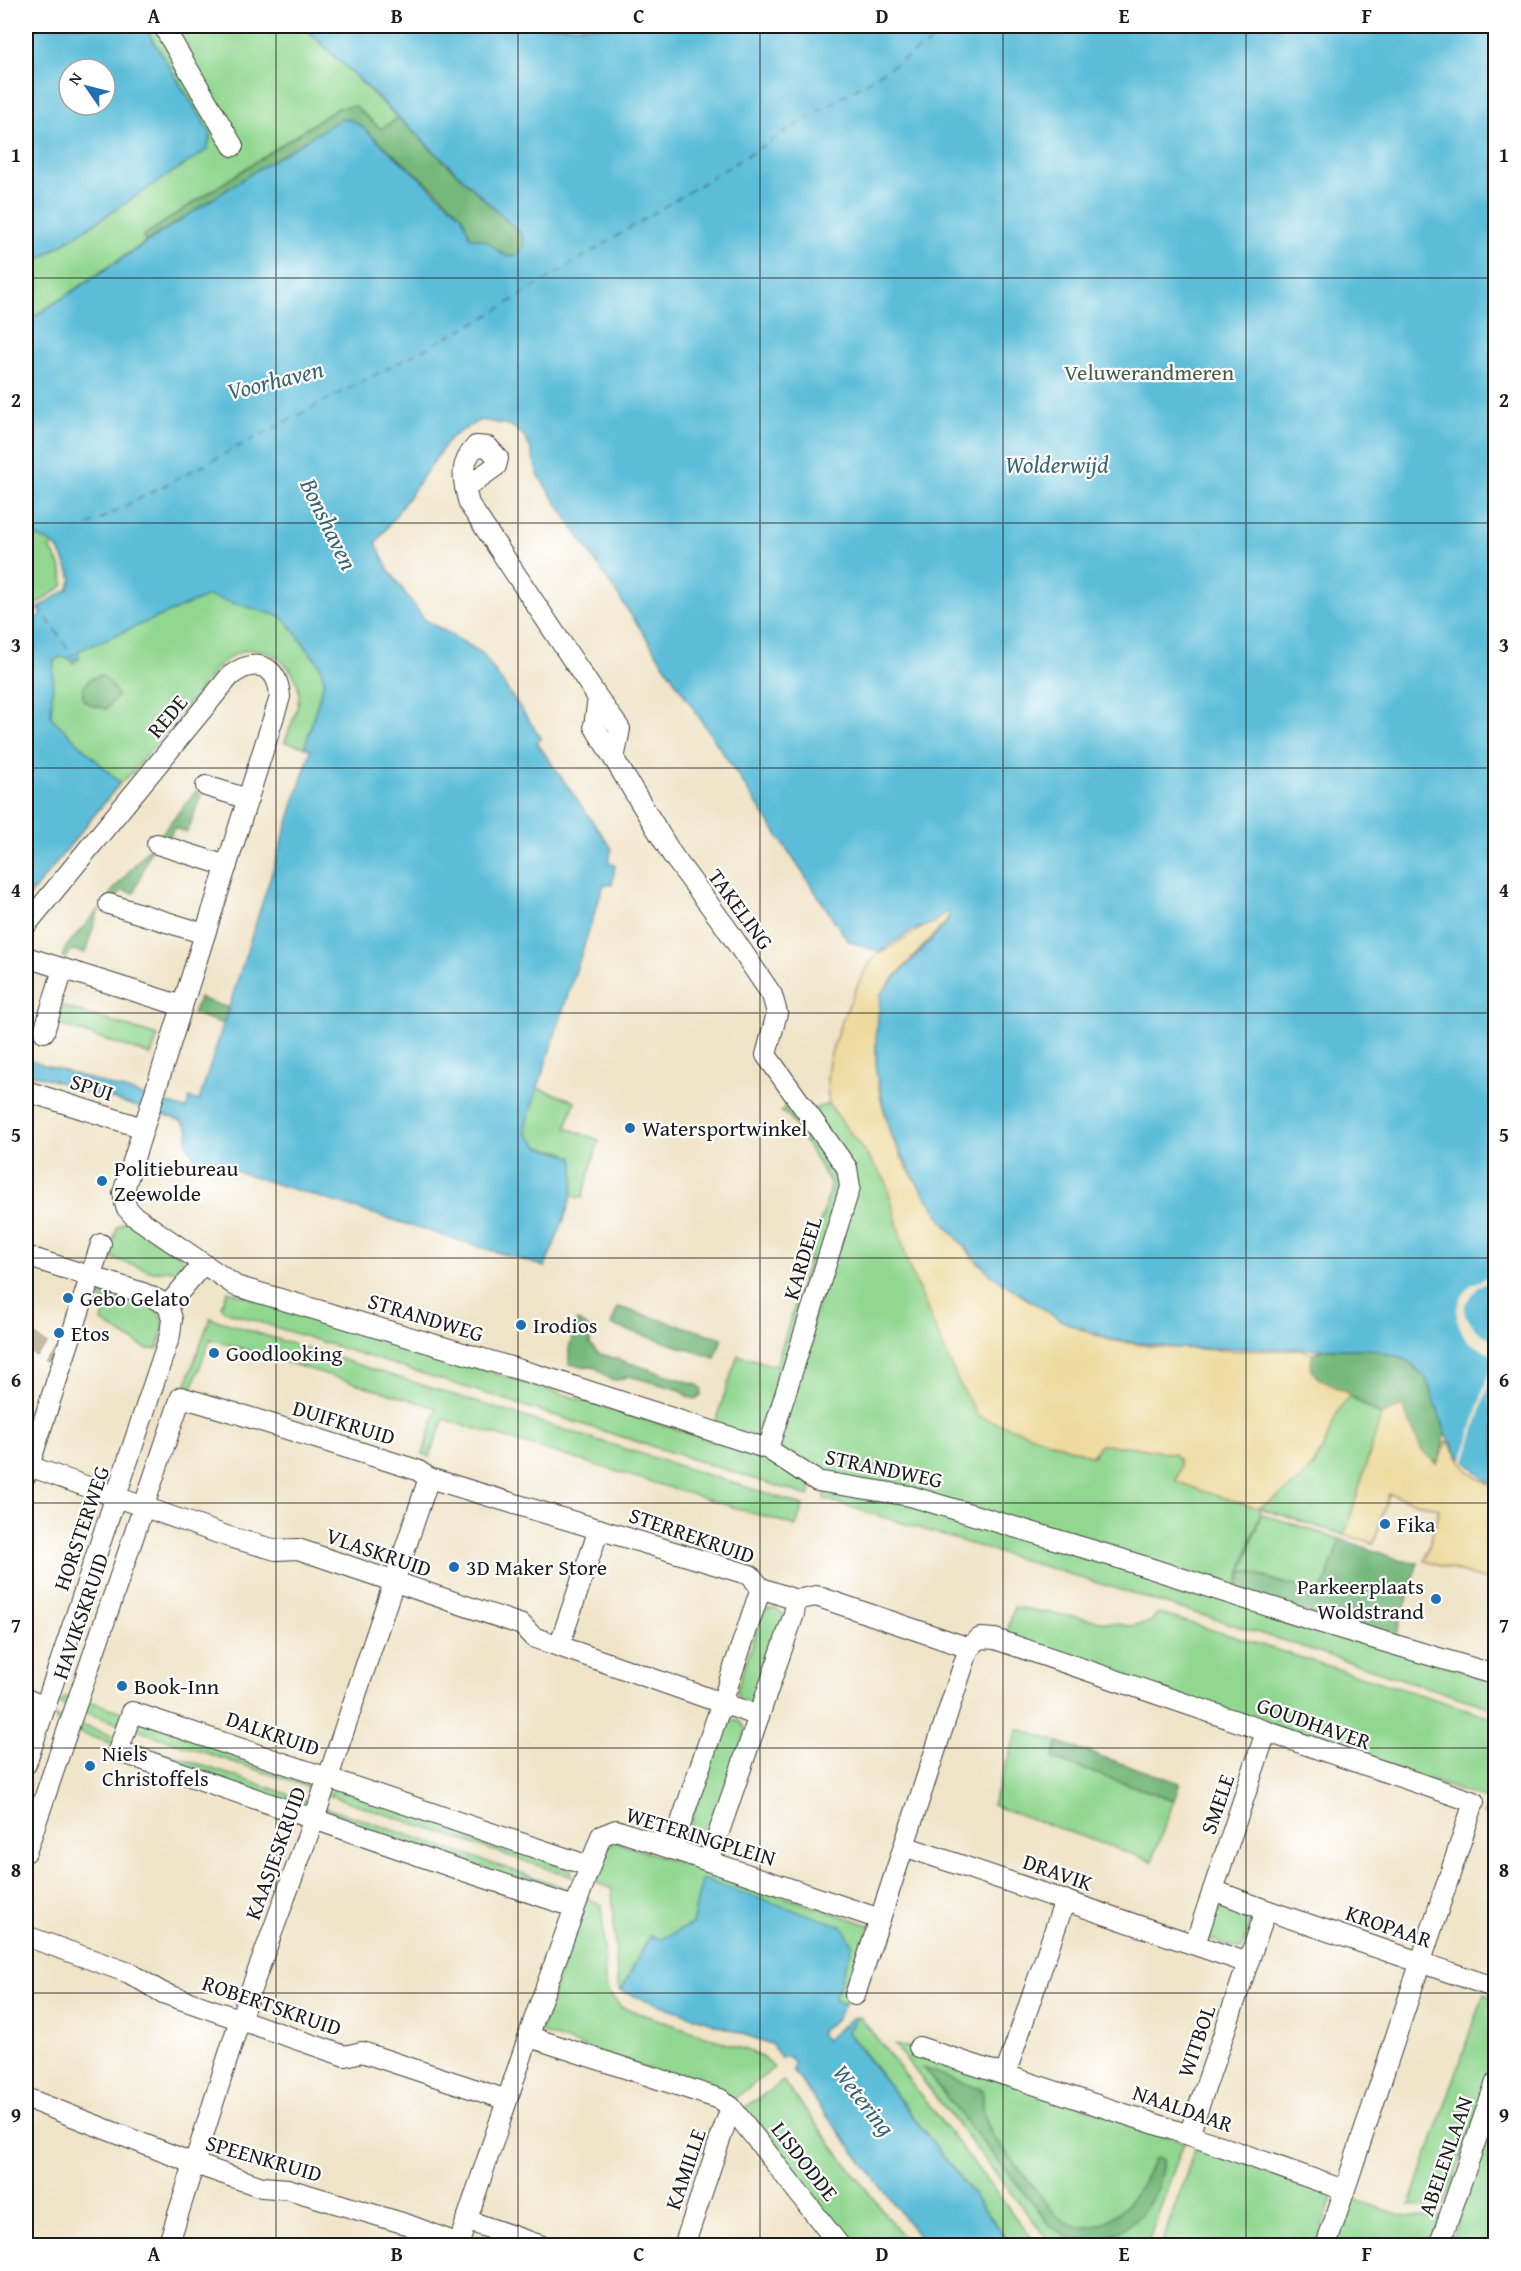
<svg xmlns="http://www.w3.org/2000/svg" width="1521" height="2271" viewBox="0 0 1521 2271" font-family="'Gentium Book Plus',serif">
<rect width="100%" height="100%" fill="#fff"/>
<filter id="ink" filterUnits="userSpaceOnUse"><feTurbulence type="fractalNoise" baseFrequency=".0167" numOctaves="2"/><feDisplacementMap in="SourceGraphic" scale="12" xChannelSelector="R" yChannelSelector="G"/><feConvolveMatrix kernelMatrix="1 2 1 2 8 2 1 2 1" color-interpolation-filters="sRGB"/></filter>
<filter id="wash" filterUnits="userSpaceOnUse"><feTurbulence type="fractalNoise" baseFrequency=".008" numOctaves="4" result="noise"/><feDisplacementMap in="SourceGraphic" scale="24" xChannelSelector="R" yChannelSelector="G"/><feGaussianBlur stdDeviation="1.35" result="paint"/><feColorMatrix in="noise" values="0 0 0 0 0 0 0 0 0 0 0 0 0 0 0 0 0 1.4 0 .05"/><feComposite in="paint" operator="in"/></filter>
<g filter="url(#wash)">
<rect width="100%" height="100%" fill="#f0e4c8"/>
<!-- green -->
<g fill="#91d790" stroke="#567a56" stroke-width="1.5" fill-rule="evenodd">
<path d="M144,26H303L398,118L382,129L327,115L143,236L145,242L26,322V268L114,211L211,134Z"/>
<path d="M26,533L50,541L54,544L49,548C57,557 66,574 63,586L26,611Z"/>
<path d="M209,595L280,616L288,622L321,667L324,681L305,747L285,742C290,726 300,708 299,692C298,681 293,671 284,663C262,643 240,646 218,667L133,772L120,783L50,717L54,660L61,657L70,658L73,663L80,658L77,654L80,650Z"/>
<path d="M62,1006L158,1036L151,1055L57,1024Z"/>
<path d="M537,1088L575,1101L566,1128L599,1140L582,1198L571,1196L574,1164L566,1153L540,1147L527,1134L526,1124Z"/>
<path d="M791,1098L836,1154L844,1188L765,1436L757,1438L714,1425L738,1355L776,1366L829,1194L830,1182L789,1116L781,1112Z"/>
<path d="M829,1104L886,1181L908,1264L957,1379L978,1416L1093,1456L1099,1445L1128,1446L1174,1454C1183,1463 1180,1470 1176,1480L1313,1468L1325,1444L1340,1405L1350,1396L1381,1416L1345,1535L1259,1508L1260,1513L1234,1592L819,1478L774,1448L854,1186L810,1110Z"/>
<path d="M127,1221L180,1256L185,1264L181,1274L169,1270L153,1272L103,1255L113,1242L117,1227Z"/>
<path d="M228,1291L776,1460L812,1485L809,1496L234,1314L224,1311L221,1306Z"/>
<path d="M99,1293L137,1305L141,1300C167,1314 167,1322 157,1349H147L102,1322L106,1302L97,1296Z"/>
<path d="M210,1318L803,1505L796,1526L444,1419L429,1457L423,1454L437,1408L210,1339L190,1394L183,1393Z"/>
<path d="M825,1490L917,1502L1495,1681V1709L1231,1624L824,1499Z"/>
<path d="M1261,1514L1340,1539L1325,1584L1318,1591L1279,1582L1248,1571L1242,1572Z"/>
<path d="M1014,1607L1130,1626L1150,1622L1158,1613L1495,1718V1819L1483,1814L1487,1800L1006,1637Z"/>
<path d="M767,1609H777L785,1616L756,1701C747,1704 740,1700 736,1692L762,1613Z"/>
<path d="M65,1697H77L314,1776L317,1784V1790L59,1704Z"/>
<path d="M54,1716L312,1802L306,1808L297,1809L64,1727L57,1722Z"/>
<path d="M730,1720L739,1721L746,1730L705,1850L686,1844L685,1839L723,1725Z"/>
<path d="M1018,1729L1058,1742L1053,1759L1174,1800L1152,1861L992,1805Z"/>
<path d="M335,1788L571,1869L572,1877L328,1795Z"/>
<path d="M324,1807L569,1889L565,1895L334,1818L327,1813Z"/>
<path d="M616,1842L870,1925L845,2004L834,2000L853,1944L692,1924L661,1939L649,1936L621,1991L617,1980L612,1889L593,1881L606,1848Z"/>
<path d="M586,1898L602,1905L605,1982L608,1992L621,2007L752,2052L765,2059L774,2068L734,2099L540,2032Z"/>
<path d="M1226,1906C1258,1918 1252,1920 1242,1950L1208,1939C1211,1927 1213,1910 1226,1906Z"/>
<path d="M1484,1994L1495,1998V2061L1446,2203L1424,2207L1410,2205Z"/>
<path d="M857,2017L861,2018L1037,2245H1012L847,2031Z"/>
<path d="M895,2045L917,2049L1184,2142L1147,2245H1052ZM924,2069L983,2090C982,2108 984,2120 993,2136L1055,2214C1098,2252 1139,2200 1153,2160L1158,2158L1162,2160V2169L1109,2237L1069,2238L1051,2226Z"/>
<path d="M783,2081L909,2245H849L743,2109Z"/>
<path d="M1495,2112V2245H1450Z"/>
<path d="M1196,2146L1331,2194L1332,2198L1316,2245L1161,2246Z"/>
<path d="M1350,2198C1382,2208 1409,2222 1442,2216L1432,2245L1334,2246Z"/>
</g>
<!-- forest -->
<g fill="#74b87a" stroke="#486a4b" stroke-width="1.5">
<path d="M355,106L381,129L398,118L522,235L524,244L519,254C503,261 501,251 489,243C484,240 476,238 470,237L462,216L439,193L361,126L351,120L341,119L145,242L143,236L327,115L338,108Z"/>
<path d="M101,675L111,684L118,696L106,709L91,705L83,700V688L90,679Z"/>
<path d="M196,791L202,794L187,832L174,828L168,840L159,837Z"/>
<path d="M149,848L151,849L134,893L122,890L116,898L110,897V894Z"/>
<path d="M99,909L85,953L72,950L66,958L62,957L66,947Z"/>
<path d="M199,998L229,1008L224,1024L193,1014Z"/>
<path d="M618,1307L722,1338L715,1358L611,1325Z"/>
<path d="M577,1321C590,1326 591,1331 590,1344L598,1353L698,1385L702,1389L701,1395L696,1399L688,1397L680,1390L629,1376L618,1380H611L596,1368L569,1364V1348Z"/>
<path d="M1325,1349H1370L1404,1358L1426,1378L1446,1433L1438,1464L1422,1451L1402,1406L1381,1416L1344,1391L1326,1385L1314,1374L1310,1363L1313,1353Z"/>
<path d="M1340,1539L1403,1561L1418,1562L1395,1641L1237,1592L1242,1572L1248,1571L1279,1582L1318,1591L1325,1584Z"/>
<path d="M1058,1742L1180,1783L1174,1800L1053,1759Z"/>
<path d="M923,2068L983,2090C982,2108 984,2120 993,2136L1055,2214C1098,2252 1139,2199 1153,2160L1158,2158L1162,2160C1163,2205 1118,2250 1071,2239C1064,2237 1057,2230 1051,2226Z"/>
</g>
<!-- sand -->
<g fill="#eeda9e" stroke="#857b5d" stroke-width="1.5">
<path d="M948,909L949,915L944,924L889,983L882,996L876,1044L877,1073L880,1097L891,1135L907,1168L932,1205L975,1261L1022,1296L1080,1329L1109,1340L1155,1347L1236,1351L1301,1350L1313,1353C1303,1384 1335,1381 1350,1396C1336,1408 1333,1425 1326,1441C1313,1474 1289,1492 1258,1508L1205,1492L1176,1481C1180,1470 1183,1463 1174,1454L1128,1446L1099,1445L1092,1456L978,1416L957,1379L908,1264L886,1181L829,1104C827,1091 826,1080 828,1067C832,1042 858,976 875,957C881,951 891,948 898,943C916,931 932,923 948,909Z"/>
<path d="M1402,1406L1422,1451L1437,1464L1448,1441L1468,1471L1495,1488V1583L1425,1561L1439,1509L1389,1494L1374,1543L1345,1535L1381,1416Z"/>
</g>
<!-- water -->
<g fill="#5bbdd9" stroke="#3c6c7a" stroke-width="1.5" fill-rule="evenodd">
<path d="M26,26H144L211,134L207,150L26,268ZM69,69H105V105H69Z"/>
<path d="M303,26H1495V1484L1487,1481L1457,1453L1446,1433L1426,1378L1404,1358L1370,1349L1177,1348L1109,1339L1060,1320L991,1275L947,1227L921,1189L890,1134L876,1073V1033L881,993L946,924L949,917L948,911L931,924L911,931L879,952L848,941L538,475L531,450L523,435L510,425L480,420L451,437L376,543L388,569L424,619L482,653L541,738L537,743L612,849L608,863L615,865L612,885L604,884L526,1124L527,1134L540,1147L573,1157C580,1193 557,1234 545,1267L196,1159L186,1143L189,1130L182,1121L26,1072V1059L186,1109L190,1098L199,1101L311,750L305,747L324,681L321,667L288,623L280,616L208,596L80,650L77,654L80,658L73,663L70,658L61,657L54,660L51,717L120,783L26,900V618L30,615L37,618L41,615L37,609L68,589L72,579C58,546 61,544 26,533V322L255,171L341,119L351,120L361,126L462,216L470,237C476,238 484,240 489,243C501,251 503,261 519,254L524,244L522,235Z"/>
<path d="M702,1879L842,1926L853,1944L834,2000L845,2004L837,2018L819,2033L826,2040L850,2019L857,2017L847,2032L1012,2245H925L793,2071L794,2063L789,2057H781L771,2044L621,1991L650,1936L661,1939L692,1924Z"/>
</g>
<!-- pier -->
<path fill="#f0e4c8" d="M1495,1273V1279L1479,1286L1465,1304V1314L1474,1328L1483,1335L1495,1340L1496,1362L1464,1464L1462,1461L1494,1355L1470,1343L1464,1336L1457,1320V1309L1460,1299L1471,1285Z"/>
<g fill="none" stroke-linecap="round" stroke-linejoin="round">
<!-- ferry -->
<g stroke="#386471" stroke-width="1.5" stroke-dasharray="8 6" stroke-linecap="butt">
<path d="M87,526L489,315L957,26"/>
<path d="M39,607L76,660"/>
</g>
</g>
</g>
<g filter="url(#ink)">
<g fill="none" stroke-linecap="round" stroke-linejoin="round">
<!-- minor-tunnel -->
<path stroke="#c6bca6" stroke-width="20" stroke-dasharray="20 10" stroke-linecap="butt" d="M26,1334L56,1352"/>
<!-- minor casing -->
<g stroke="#3c3a36" stroke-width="22">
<g id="minor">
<path d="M163,26L233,146"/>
<path d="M465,488L496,466L498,458L488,447L476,446C458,465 463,480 469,504L598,698L594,726L673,856L725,926L772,995L777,1013L766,1055L847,1168L850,1187L768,1449"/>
<path d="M598,698L620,729L614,759"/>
<path d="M206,786L248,799"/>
<path d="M157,844L227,866"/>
<path d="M109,904L205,934"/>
<path d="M26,925L230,676C255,657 278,664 280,697L123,1193L126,1207L134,1216L236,1286L551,1379L768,1449L817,1481L910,1496L1115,1557L1315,1621L1496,1675"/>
<path d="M26,957L182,1006"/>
<path d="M44,1032L63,969"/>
<path d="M26,1091L143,1128"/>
<path d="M26,1256L143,1293L168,1305"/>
<path d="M168,1305L203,1264"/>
<path d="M242,1415L417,1470L429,1478L750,1575L761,1588L796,1600L816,1596L969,1648"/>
<path d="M26,1465L229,1537L276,1550L298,1549L522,1625L533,1637L759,1716"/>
<path d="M26,1475L101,1244"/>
<path d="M559,1646L599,1529"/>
<path d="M26,1699L45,1707"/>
<path d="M26,1764L170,1335L172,1319L168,1305"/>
<path d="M904,1846L1248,1963L1266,1910L1213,1890L1195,1944"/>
<path d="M672,1849L761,1588"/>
<path d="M26,1852L181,1397L235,1413"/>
<path d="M709,1861L794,1614L796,1600"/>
<path d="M1213,1890L1266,1732"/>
<path d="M1065,1900L1005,2075L1189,2135L1344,2190"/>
<path d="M574,1907L458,1869L118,1751L132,1712L589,1866"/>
<path d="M1266,1910L1496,1988"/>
<path d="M880,1919L969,1648L980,1638L995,1639L1474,1802L1326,2246"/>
<path d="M26,1936L129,1973L163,1993L345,2056L362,2052L507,2100"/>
<path d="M530,2037L720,2099L731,2107L746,2126L840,2246"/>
<path d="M919,2047L1005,2075"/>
<path d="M26,2098L195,2164L262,2187L288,2189L406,2224L459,2244"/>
<path d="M1189,2135L1248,1963"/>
<path d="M466,2220L542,2246"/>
<path d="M168,2246L240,2019L314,1819L429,1478"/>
<path d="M458,2246L535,2017L601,1836L616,1830L880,1919L855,1995"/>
<path d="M684,2246L731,2107"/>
<path d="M1439,2246L1496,2082"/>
</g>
</g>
<!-- minor -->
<use href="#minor" stroke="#fff" stroke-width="20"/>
</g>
</g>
<!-- grid -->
<path fill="none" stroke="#1c1c1c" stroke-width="1.5" stroke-opacity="0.55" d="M276,26V2246M518,26V2246M760,26V2246M1003,26V2246M1246,26V2246M26,278H1496M26,523H1496M26,768H1496M26,1013H1496M26,1258H1496M26,1503H1496M26,1748H1496M26,1993H1496"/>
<!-- markers -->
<g fill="#1f6fb2" stroke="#fff" stroke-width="2">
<circle cx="630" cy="1128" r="6"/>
<circle cx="102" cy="1181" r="6"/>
<circle cx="68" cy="1298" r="6"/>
<circle cx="521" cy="1325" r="6"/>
<circle cx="59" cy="1333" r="6"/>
<circle cx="214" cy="1353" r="6"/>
<circle cx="1385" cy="1524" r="6"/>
<circle cx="454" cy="1567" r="6"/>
<circle cx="1436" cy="1599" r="6"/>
<circle cx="122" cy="1686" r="6"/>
<circle cx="90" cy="1766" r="6"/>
</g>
<g text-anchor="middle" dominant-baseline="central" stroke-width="4.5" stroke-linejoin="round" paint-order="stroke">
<!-- park labels -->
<g font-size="22" fill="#455d45" stroke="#fff">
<text x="1149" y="372">Veluwerandmeren</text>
</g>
<!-- street labels -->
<g font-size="22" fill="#1c1c1c" stroke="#fff">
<text transform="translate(167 716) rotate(-50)">REDE</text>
<text transform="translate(741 909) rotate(54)">TAKELING</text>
<text transform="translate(92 1087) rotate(18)">SPUI</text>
<text transform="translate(802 1258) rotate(-73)">KARDEEL</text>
<text transform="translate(426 1317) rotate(17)">STRANDWEG</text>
<text transform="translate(344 1422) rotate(17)">DUIFKRUID</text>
<text transform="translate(884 1468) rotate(12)">STRANDWEG</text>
<text transform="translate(81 1528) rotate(-71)">HORSTERWEG</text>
<text transform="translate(692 1535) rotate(19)">STERREKRUID</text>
<text transform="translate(379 1552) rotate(19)">VLASKRUID</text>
<text transform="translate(80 1616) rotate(-71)">HAVIKSKRUID</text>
<text transform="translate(1314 1723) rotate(19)">GOUDHAVER</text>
<text transform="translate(273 1733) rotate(19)">DALKRUID</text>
<text transform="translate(1217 1804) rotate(-71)">SMELE</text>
<text transform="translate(701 1836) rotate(17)">WETERINGPLEIN</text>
<text transform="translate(275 1853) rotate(-70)">KAASJESKRUID</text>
<text transform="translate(1058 1872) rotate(19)">DRAVIK</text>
<text transform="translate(1389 1926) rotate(19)">KROPAAR</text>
<text transform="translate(272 2005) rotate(19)">ROBERTSKRUID</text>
<text transform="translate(1196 2041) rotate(-71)">WITBOL</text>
<text transform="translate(1183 2108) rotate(19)">NAALDAAR</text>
<text transform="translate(1445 2156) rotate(-71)">ABELENLAAN</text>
<text transform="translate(264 2158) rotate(16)">SPEENKRUID</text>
<text transform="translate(805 2161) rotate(52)">LISDODDE</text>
<text transform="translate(685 2169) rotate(-71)">KAMILLE</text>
</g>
<!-- poi labels -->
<g font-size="22" fill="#1c1c1c" stroke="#fff" text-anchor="start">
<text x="642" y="1128">Watersportwinkel</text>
<text x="114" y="1168">Politiebureau<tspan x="114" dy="25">Zeewolde</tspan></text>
<text x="80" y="1298">Gebo Gelato</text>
<text x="533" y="1325">Irodios</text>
<text x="71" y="1333">Etos</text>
<text x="226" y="1353">Goodlooking</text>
<text x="1397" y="1524">Fika</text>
<text x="466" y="1567">3D Maker Store</text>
<text x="1424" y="1586" text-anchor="end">Parkeerplaats<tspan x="1424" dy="25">Woldstrand</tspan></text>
<text x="134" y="1686">Book-Inn</text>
<text x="102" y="1753">Niels<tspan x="102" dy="25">Christoffels</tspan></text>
</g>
<!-- water labels -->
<g font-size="24" font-style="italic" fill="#386471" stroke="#fff">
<text transform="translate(275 380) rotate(-14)">Voorhaven</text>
<text x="1057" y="464">Wolderwijd</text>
<text transform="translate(329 524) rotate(64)">Bonshaven</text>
<text transform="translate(864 2100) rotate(52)">Wetering</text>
</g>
</g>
<!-- margin -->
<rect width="1521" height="2271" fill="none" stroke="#fff" stroke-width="66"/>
<!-- north arrow -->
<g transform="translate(87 87) rotate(305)"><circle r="28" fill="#ffffff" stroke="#a4a4a4" stroke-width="1.5"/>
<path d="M0-4.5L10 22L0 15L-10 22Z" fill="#1f6fb2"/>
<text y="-9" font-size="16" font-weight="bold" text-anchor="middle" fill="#1c1c1c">N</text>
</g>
<rect x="33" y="33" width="1455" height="2205" fill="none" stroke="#1c1c1c" stroke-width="2"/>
<g font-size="20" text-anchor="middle" font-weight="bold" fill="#1c1c1c">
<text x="154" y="23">A</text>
<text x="397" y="23">B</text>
<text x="639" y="23">C</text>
<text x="882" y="23">D</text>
<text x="1124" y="23">E</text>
<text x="1367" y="23">F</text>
<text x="16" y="162">1</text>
<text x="1504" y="162">1</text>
<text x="16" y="407">2</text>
<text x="1504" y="407">2</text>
<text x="16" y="652">3</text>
<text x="1504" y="652">3</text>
<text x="16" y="897">4</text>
<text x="1504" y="897">4</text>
<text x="16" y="1142">5</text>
<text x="1504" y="1142">5</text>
<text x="16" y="1387">6</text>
<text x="1504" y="1387">6</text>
<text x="16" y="1632">7</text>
<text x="1504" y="1632">7</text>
<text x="16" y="1877">8</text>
<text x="1504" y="1877">8</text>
<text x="16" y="2122">9</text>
<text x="1504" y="2122">9</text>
<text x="154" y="2261">A</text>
<text x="397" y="2261">B</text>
<text x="639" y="2261">C</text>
<text x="882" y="2261">D</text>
<text x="1124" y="2261">E</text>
<text x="1367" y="2261">F</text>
</g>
</svg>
